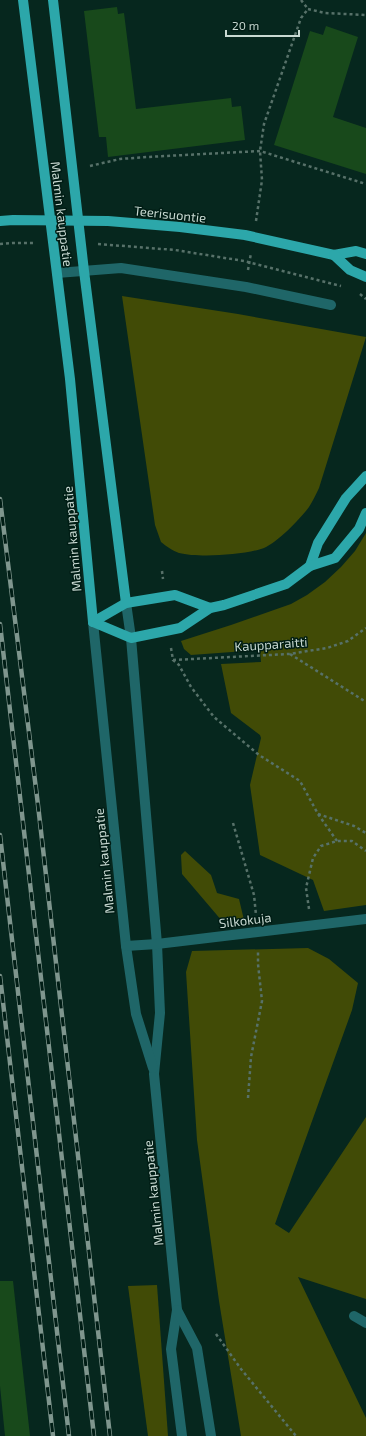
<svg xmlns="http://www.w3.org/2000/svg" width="366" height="1436" viewBox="0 0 366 1436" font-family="'Exo 2',sans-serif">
<rect width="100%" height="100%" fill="#06271e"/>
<!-- green -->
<g fill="#414b06">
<path d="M122,296L238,314L366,337L319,488C316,494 313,501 309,507C300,519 278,542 264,548C245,555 199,558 179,553C173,551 166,546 161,542L155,525Z"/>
<path d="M366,533V905L324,911L313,880L260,855L250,785L261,738L260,735L231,713L221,664L261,662L260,650L191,655L184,649L181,641L231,625L291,604L307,595L325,582L341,567L355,551Z"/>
<path d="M185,851L211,875L217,893L239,899L244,920L222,921L182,874L181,855Z"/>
<path d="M308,948L329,959L358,983L352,1010L275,1224L289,1233L366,1117V1299L298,1277L366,1418V1436H241L219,1301L197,1140L186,972L192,951Z"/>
<path d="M157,1285L168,1436H148L128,1286Z"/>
</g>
<!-- building -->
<g fill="#18491b">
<path d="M117,7L118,14L124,13L136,109L231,98L232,107L241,106L245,140L108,157L106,137H99L84,11Z"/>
<path d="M326,26L358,37L333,117L366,128V174L274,145L310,31L323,35Z"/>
<path d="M0,1281H13L30,1436H5L0,1386Z"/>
</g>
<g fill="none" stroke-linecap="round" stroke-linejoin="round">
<!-- path -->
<g stroke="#577169" stroke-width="2.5" stroke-dasharray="3 3" stroke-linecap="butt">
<path d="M301,0L308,9"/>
<path d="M308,9L325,13L366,15"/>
<path d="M90,166L120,159L147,157L260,151L366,184"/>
<path d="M256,221L262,180L260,151L264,124L301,18L308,9"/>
<path d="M0,244L12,243H35"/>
<path d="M98,244L175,250L244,261L341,286"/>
<path d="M248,270L251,253"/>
<path d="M360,294L366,299"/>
<path d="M162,571L163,579"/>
<path d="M171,648L173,660L179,665L191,687L214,717L259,755L300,781L318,814L337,841"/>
<path d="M290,654L366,702"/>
<path d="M173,660L289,654L327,648L348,641L366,628"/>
<path d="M318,814L354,826L366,833"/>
<path d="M233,823L254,895L256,915"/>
<path d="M309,909L306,888L313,858L321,846L337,841H352L366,851"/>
<path d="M248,1098L251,1057L262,1001L258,964V950"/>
<path d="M216,1334L241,1369L296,1436"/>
</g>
<!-- minor -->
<g stroke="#1f6668" stroke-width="10">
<path d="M57,273L121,268L246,287L331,305"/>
<path d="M126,603L131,638L157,944L160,1013L154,1074L177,1310L171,1349L182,1436"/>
<path d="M93,622L126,946L136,1014L153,1068"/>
<path d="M126,946L157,944L366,919"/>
<path d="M177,1310L197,1348L211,1436"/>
<path d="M354,1316L366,1323"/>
</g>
<!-- major -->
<g stroke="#2ca7aa" stroke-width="10">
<path d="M23,0L70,379L93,622"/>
<path d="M53,0L84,271L126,603"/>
<path d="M0,221L13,220L108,221L180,227L245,235L334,255L356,251L366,254"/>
<path d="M334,255L350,270L366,277"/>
<path d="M310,566L318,543L346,498L366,476"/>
<path d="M93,622L131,638L180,628L210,608L224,605L286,584L310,566L335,558L359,529L366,513"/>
<path d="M93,622L126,603L175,595L210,608"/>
</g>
<!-- rail casing -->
<g stroke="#7f968e" stroke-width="4.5">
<g id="rail">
<path d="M0,499L38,805L110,1436"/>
<path d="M0,624L94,1436"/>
<path d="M0,835L69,1436"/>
<path d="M0,976L53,1436"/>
</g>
</g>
<!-- rail -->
<use href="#rail" stroke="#001d15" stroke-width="3" stroke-dasharray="9" stroke-linecap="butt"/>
</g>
<g text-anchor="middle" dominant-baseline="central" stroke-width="3" stroke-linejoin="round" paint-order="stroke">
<!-- street labels -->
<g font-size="13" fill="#c8d9d2" stroke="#001d15">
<text transform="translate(62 214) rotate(83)">Malmin kauppatie</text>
<text transform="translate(170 214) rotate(6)">Teerisuontie</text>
<text transform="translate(72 539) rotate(-95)">Malmin kauppatie</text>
<text transform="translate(271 644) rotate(-4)">Kaupparaitti</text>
<text transform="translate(104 861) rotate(-96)">Malmin kauppatie</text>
<text transform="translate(245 920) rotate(-7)">Silkokuja</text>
<text transform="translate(153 1193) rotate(-96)">Malmin kauppatie</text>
</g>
</g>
<!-- scale -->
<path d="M226 30v6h73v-6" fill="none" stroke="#c8d9d2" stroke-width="2"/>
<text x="232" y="30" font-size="12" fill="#c8d9d2" stroke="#001d15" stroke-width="3" paint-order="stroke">20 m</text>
</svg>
